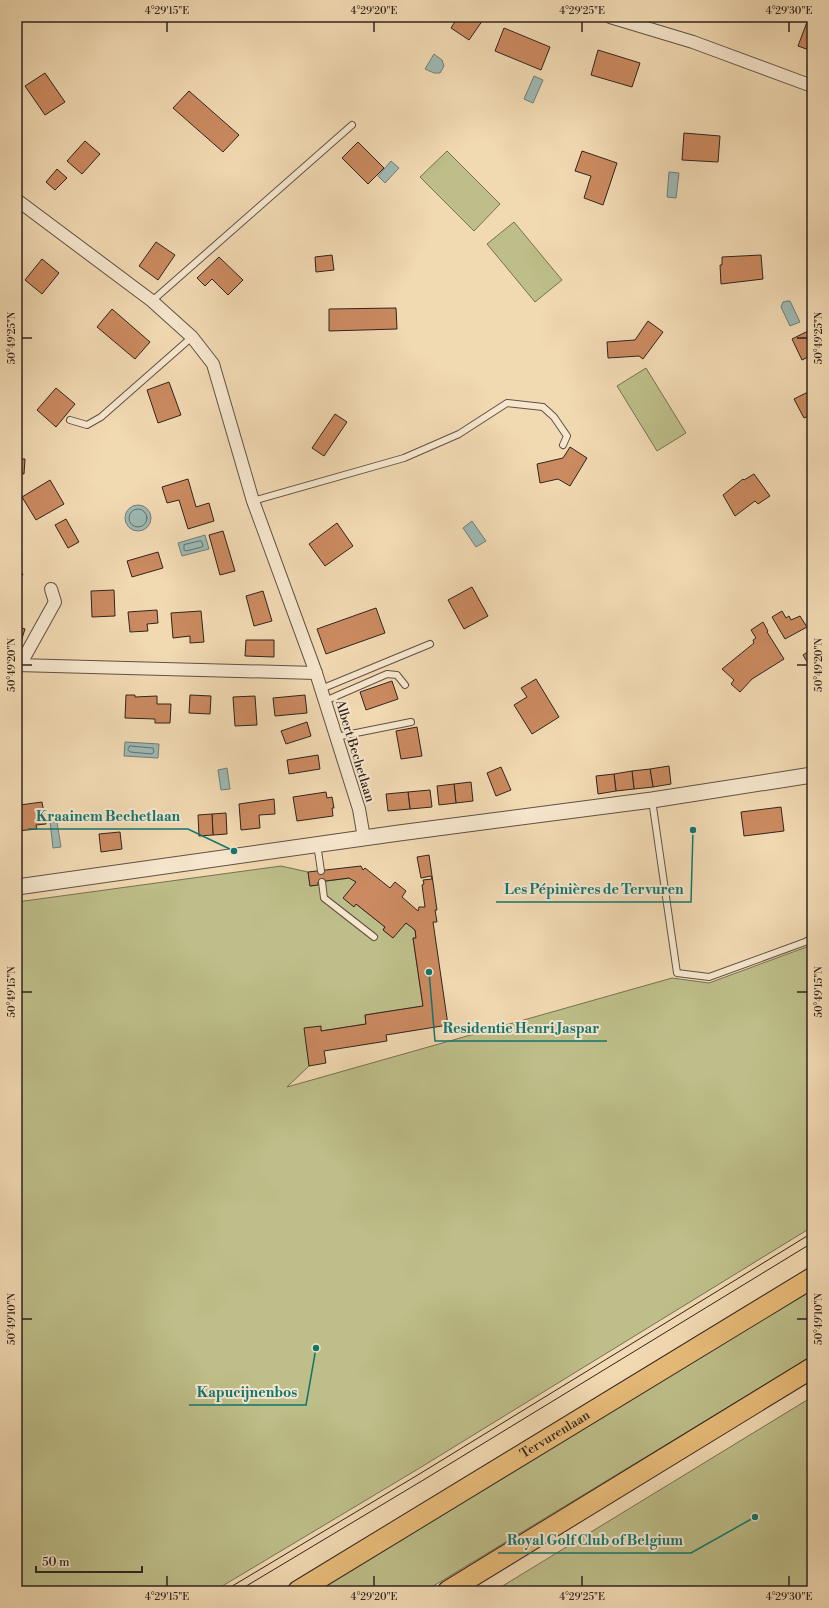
<svg xmlns="http://www.w3.org/2000/svg" width="829" height="1608" viewBox="0 0 829 1608" font-family="'Libre Bodoni',serif">
<rect width="100%" height="100%" fill="#f1d9b2"/>
<filter id="stains"><feTurbulence type="fractalNoise" baseFrequency=".005" numOctaves="4"/><feColorMatrix values="0 0 0 0 .2 0 0 0 0 .09 0 0 0 0 .02 0 0 0 .5 -.17"/></filter>
<radialGradient id="worn" r=".72"><stop offset=".6" stop-color="#630" stop-opacity="0"/><stop offset="1" stop-color="#630" stop-opacity=".3"/></radialGradient>
<!-- green -->
<g fill="#bdbe89" stroke="#767154">
<path d="M447,151L500,204L474,231L420,177Z"/>
<path d="M514,222L562,280L535,302L487,244Z"/>
<path d="M646,368L686,433L657,451L617,386Z"/>
<path d="M281,866L308,872L310,886L318,885V882L351,878L356,882V904L385,927L383,930L392,937L406,923L415,930L416,938H413L423,1006L365,1015L366,1024L321,1031L320,1026L309,1066L287,1087L672,978L709,983L812,945V1227L418,1469L214,1591H17V902Z"/>
<path d="M812,1289V1356L425,1591H313Z"/>
<path d="M812,1397V1591H494L496,1590Z"/>
</g>
<!-- water -->
<g fill="#9db9b4" stroke="#717d78">
<path d="M434,54L442,60L444,66L440,73H434L425,69Z"/>
<path d="M534,76L543,80L533,103L524,99Z"/>
<path d="M391,161L399,168L385,183L378,176Z"/>
<path d="M669,172L679,173L676,198L667,197Z"/>
<path d="M787,301H790L800,322L790,326L781,307L783,302Z"/>
<circle cx="138" cy="518" r="13"/>
<path d="M472,521L486,541L476,547L463,528Z"/>
<path d="M205,535L209,549L182,556L178,543Z"/>
<path d="M125,742L159,744L158,758L124,756Z"/>
<path d="M227,768L230,789L221,790L218,770Z"/>
<path d="M50,822H57L61,847L53,848Z"/>
</g>
<g fill="none" stroke-linecap="round" stroke-linejoin="round">
<!-- shore -->
<g stroke="#666e6a" stroke-width="1">
<circle cx="138" cy="518" r="9"/>
<path d="M201,541L203,545L202,547L186,551L184,550V545Z"/>
<path d="M130,746L153,748L154,752L152,754L130,752L128,750Z"/>
</g>
</g>
<!-- building -->
<g fill="#cb8a60" stroke="#30241f">
<path d="M458,17H485L469,40L451,28Z"/>
<path d="M807,22L812,25V51L798,46Z"/>
<path d="M504,28L550,47L541,70L495,51Z"/>
<path d="M598,50L640,63L632,87L591,75Z"/>
<path d="M45,73L65,102L45,115L25,86Z"/>
<path d="M189,91L239,135L223,152L173,108Z"/>
<path d="M684,133L720,136L718,162L682,160Z"/>
<path d="M85,141L100,154L82,174L67,161Z"/>
<path d="M358,142L384,168L368,184L342,158Z"/>
<path d="M582,151L617,163L603,205L584,198L591,176L575,171Z"/>
<path d="M57,169L67,178L55,190L46,182Z"/>
<path d="M17,231L22,234L17,241Z"/>
<path d="M156,242L175,255L158,280L139,266Z"/>
<path d="M332,255L334,270L316,272L315,257Z"/>
<path d="M761,255L763,279L721,284L720,265H722V257Z"/>
<path d="M219,257L243,280L228,295L212,279L205,286L197,278Z"/>
<path d="M42,259L59,273L42,294L25,280Z"/>
<path d="M396,308L397,329L329,331V309Z"/>
<path d="M112,309L150,342L135,359L97,327Z"/>
<path d="M648,321L663,332L643,359L639,356L608,358L607,342L635,340Z"/>
<path d="M812,329V355L802,360L792,339Z"/>
<path d="M169,382L181,415L158,423L147,390Z"/>
<path d="M56,388L75,404L56,427L37,410Z"/>
<path d="M812,390V414L804,418L794,399Z"/>
<path d="M335,414L347,422L324,456L312,448Z"/>
<path d="M570,447L587,458L570,486L558,479L540,483L537,464L563,458Z"/>
<path d="M17,459H25L24,474L17,473Z"/>
<path d="M754,474L770,496L758,504L755,501L735,516L723,495L743,479L744,480Z"/>
<path d="M188,479L196,507L209,503L214,521L188,529L179,500L167,503L162,487Z"/>
<path d="M50,480L64,504L36,520L22,497Z"/>
<path d="M66,519L79,542L68,548L55,525Z"/>
<path d="M337,523L353,546L325,566L309,544Z"/>
<path d="M223,531L235,571L220,575L209,535Z"/>
<path d="M158,552L163,568L132,577L127,561Z"/>
<path d="M17,563L23,575L17,577Z"/>
<path d="M472,587L488,616L464,629L448,600Z"/>
<path d="M114,590L115,616L92,617L91,591Z"/>
<path d="M263,591L272,621L254,626L246,596Z"/>
<path d="M376,608L385,633L326,654L317,629Z"/>
<path d="M157,610L158,623L147,624L148,631L130,632L128,612Z"/>
<path d="M201,611L204,642L190,643V636L173,638L171,613Z"/>
<path d="M782,611L786,618L789,616L791,620L800,616L807,627L785,639L772,617Z"/>
<path d="M763,622L768,631L767,632L784,659L752,679L740,692L731,684L734,680L722,669L754,643L753,640L756,638L751,630Z"/>
<path d="M17,626L25,629L19,648L17,647Z"/>
<path d="M246,640H274V657L245,656Z"/>
<path d="M812,649V670L803,655Z"/>
<path d="M536,679L559,717L532,734L514,705L527,697L521,688Z"/>
<path d="M392,681L398,699L366,710L360,692Z"/>
<path d="M126,695H135V697L157,696V704H171L170,723H155V719L125,718Z"/>
<path d="M190,695L211,696L210,714L189,713Z"/>
<path d="M305,695L307,713L275,716L273,698Z"/>
<path d="M255,696L257,725L235,726L233,697Z"/>
<path d="M307,722L311,736L286,744L281,731Z"/>
<path d="M417,727L422,756L401,759L396,731Z"/>
<path d="M318,755L320,769L289,774L287,760Z"/>
<path d="M669,766L671,784L653,787L650,769Z"/>
<path d="M501,767L511,790L496,796L487,773Z"/>
<path d="M650,769L653,787L634,789L632,771Z"/>
<path d="M632,771L634,789L616,791L614,774Z"/>
<path d="M614,774L616,791L598,794L596,776Z"/>
<path d="M471,782L473,801L456,803L454,784Z"/>
<path d="M454,784L456,803L439,805L437,786Z"/>
<path d="M430,790L432,807L410,809L408,792Z"/>
<path d="M326,792L327,798L332,797L334,808H332L333,816L297,821L293,797Z"/>
<path d="M408,792L410,809L388,811L386,794Z"/>
<path d="M274,799L275,814L259,815L260,828L241,830L239,804Z"/>
<path d="M17,802H20V805L42,802L46,824L36,825L37,829L17,831Z"/>
<path d="M781,807L784,831L744,836L741,812Z"/>
<path d="M226,813L227,834L213,835L212,814Z"/>
<path d="M212,814L213,835L199,836L198,815Z"/>
<path d="M120,832L122,849L101,852L99,834Z"/>
<path d="M429,855L437,910H435L437,922H433L448,1025L386,1035L387,1041L324,1051L326,1063L309,1066L304,1028L321,1026V1031L366,1024L365,1015L423,1006L413,938H416L415,930L406,923L393,938L383,930L385,927L356,904L354,907L343,898L356,882L349,878L318,882V885L310,886L308,872L361,866L363,870L365,868L390,888L395,882L406,891L402,897L418,911L419,907H425L422,885L424,884L423,880L432,879L431,876L421,878L417,857Z"/>
</g>
<g fill="none" stroke-linecap="round" stroke-linejoin="round">
<!-- service casing -->
<g stroke="#605144" stroke-width="8">
<g id="service">
<path d="M152,301L352,125"/>
<path d="M70,420L87,425L101,417L192,337"/>
<path d="M253,501L404,458L459,434L507,403L543,407L554,417L567,436L563,445"/>
<path d="M321,689L430,644"/>
<path d="M325,701L387,674L397,675L405,685"/>
<path d="M336,737L411,722"/>
<path d="M652,800L677,973L709,977L805,942L812,938"/>
<path d="M317,844L321,871"/>
<path d="M322,882L324,898L374,937"/>
</g>
</g>
<!-- minor casing -->
<g stroke="#605144" stroke-width="14">
<g id="minor">
<path d="M610,17L693,42L812,86"/>
<path d="M17,200L152,301L192,337L213,364L253,501L316,673L359,809L364,838"/>
<path d="M17,665L316,673"/>
<path d="M20,665L55,602L51,589"/>
</g>
</g>
<!-- tertiary casing -->
<g stroke="#605144" stroke-width="17">
<path id="tertiary" d="M17,887L399,833L652,800L812,775"/>
</g>
<!-- primary casing -->
<g stroke="#30241f" stroke-width="22">
<g id="primary">
<path id="s1" d="M298,1591L812,1278"/>
<path d="M448,1591L812,1368"/>
</g>
</g>
<!-- service -->
<use href="#service" stroke="#f6e6cd" stroke-width="6"/>
<!-- minor -->
<use href="#minor" stroke="#f6e6cd" stroke-width="12"/>
<!-- tertiary -->
<use href="#tertiary" stroke="#f6e6cd" stroke-width="15"/>
<!-- primary -->
<use href="#primary" stroke="#e8bc79" stroke-width="20"/>
<!-- tram -->
<g stroke="#30241f" stroke-width="1">
<path d="M224,1591L421,1473L812,1233"/>
<path d="M238,1591L425,1479L812,1243"/>
</g>
</g>
<!-- ticks -->
<path fill="none" stroke="#30241f" stroke-width="1.5" d="M167,22V32M374,22V32M582,22V32M789,22V32M22,338H32M797,338H807M22,665H32M797,665H807M22,992H32M797,992H807M22,1319H32M797,1319H807M167,1576V1586M374,1576V1586M582,1576V1586M789,1576V1586"/>
<g text-anchor="middle" dominant-baseline="central" stroke-width="4" stroke-linejoin="round" paint-order="stroke">
<!-- street labels -->
<g font-size="13" fill="#30241f" stroke="#f6e6cd">
<text transform="translate(355 751) rotate(73)">Albert Bechetlaan</text>
<text stroke="none"><textPath href="#s1" startOffset="301">Tervurenlaan</textPath></text>
</g>
</g>
<!-- callouts -->
<path fill="none" stroke="#0f766e" stroke-width="1.5" d="M234 851L188 829H28M693 830L691 902H496M429 972L435 1041H607M316 1348L306 1405H189M755 1517L691 1553H498"/>
<g fill="#0f766e" stroke="#f6e6cd" stroke-width="1.5">
<circle cx="234" cy="851" r="4"/>
<circle cx="693" cy="830" r="4"/>
<circle cx="429" cy="972" r="4"/>
<circle cx="316" cy="1348" r="4"/>
<circle cx="755" cy="1517" r="4"/>
</g>
<g font-size="14" text-anchor="middle" font-weight="bold" fill="#0f766e" stroke="#f6e6cd" stroke-width="4" stroke-linejoin="round" paint-order="stroke">
<text x="108" y="821">Kraainem Bechetlaan</text>
<text x="594" y="894">Les Pépinières de Tervuren</text>
<text x="521" y="1033">Residentie Henri Jaspar</text>
<text x="247" y="1397">Kapucijnenbos</text>
<text x="595" y="1545">Royal Golf Club of Belgium</text>
</g>
<!-- margin -->
<rect width="829" height="1608" fill="none" stroke="#f1d9b2" stroke-width="44"/>
<!-- scale -->
<path d="M36 1566v6h106v-6" fill="none" stroke="#30241f" stroke-width="2"/>
<text x="42" y="1566" font-size="12" fill="#30241f" stroke="#f6e6cd" stroke-width="3" paint-order="stroke">50 m</text>
<rect x="22" y="22" width="785" height="1564" fill="none" stroke="#30241f" stroke-width="1.5"/>
<g font-size="10" text-anchor="middle" fill="#30241f">
<text x="167" y="14">4°29'15"E</text>
<text x="374" y="14">4°29'20"E</text>
<text x="582" y="14">4°29'25"E</text>
<text x="789" y="14">4°29'30"E</text>
<text transform="translate(11 338) rotate(-90)" y="4">50°49'25"N</text>
<text transform="translate(818 338) rotate(-90)" y="4">50°49'25"N</text>
<text transform="translate(11 665) rotate(-90)" y="4">50°49'20"N</text>
<text transform="translate(818 665) rotate(-90)" y="4">50°49'20"N</text>
<text transform="translate(11 992) rotate(-90)" y="4">50°49'15"N</text>
<text transform="translate(818 992) rotate(-90)" y="4">50°49'15"N</text>
<text transform="translate(11 1319) rotate(-90)" y="4">50°49'10"N</text>
<text transform="translate(818 1319) rotate(-90)" y="4">50°49'10"N</text>
<text x="167" y="1600">4°29'15"E</text>
<text x="374" y="1600">4°29'20"E</text>
<text x="582" y="1600">4°29'25"E</text>
<text x="789" y="1600">4°29'30"E</text>
</g>
<rect width="100%" height="100%" filter="url(#stains)"/>
<rect width="100%" height="100%" fill="url(#worn)"/>
</svg>
